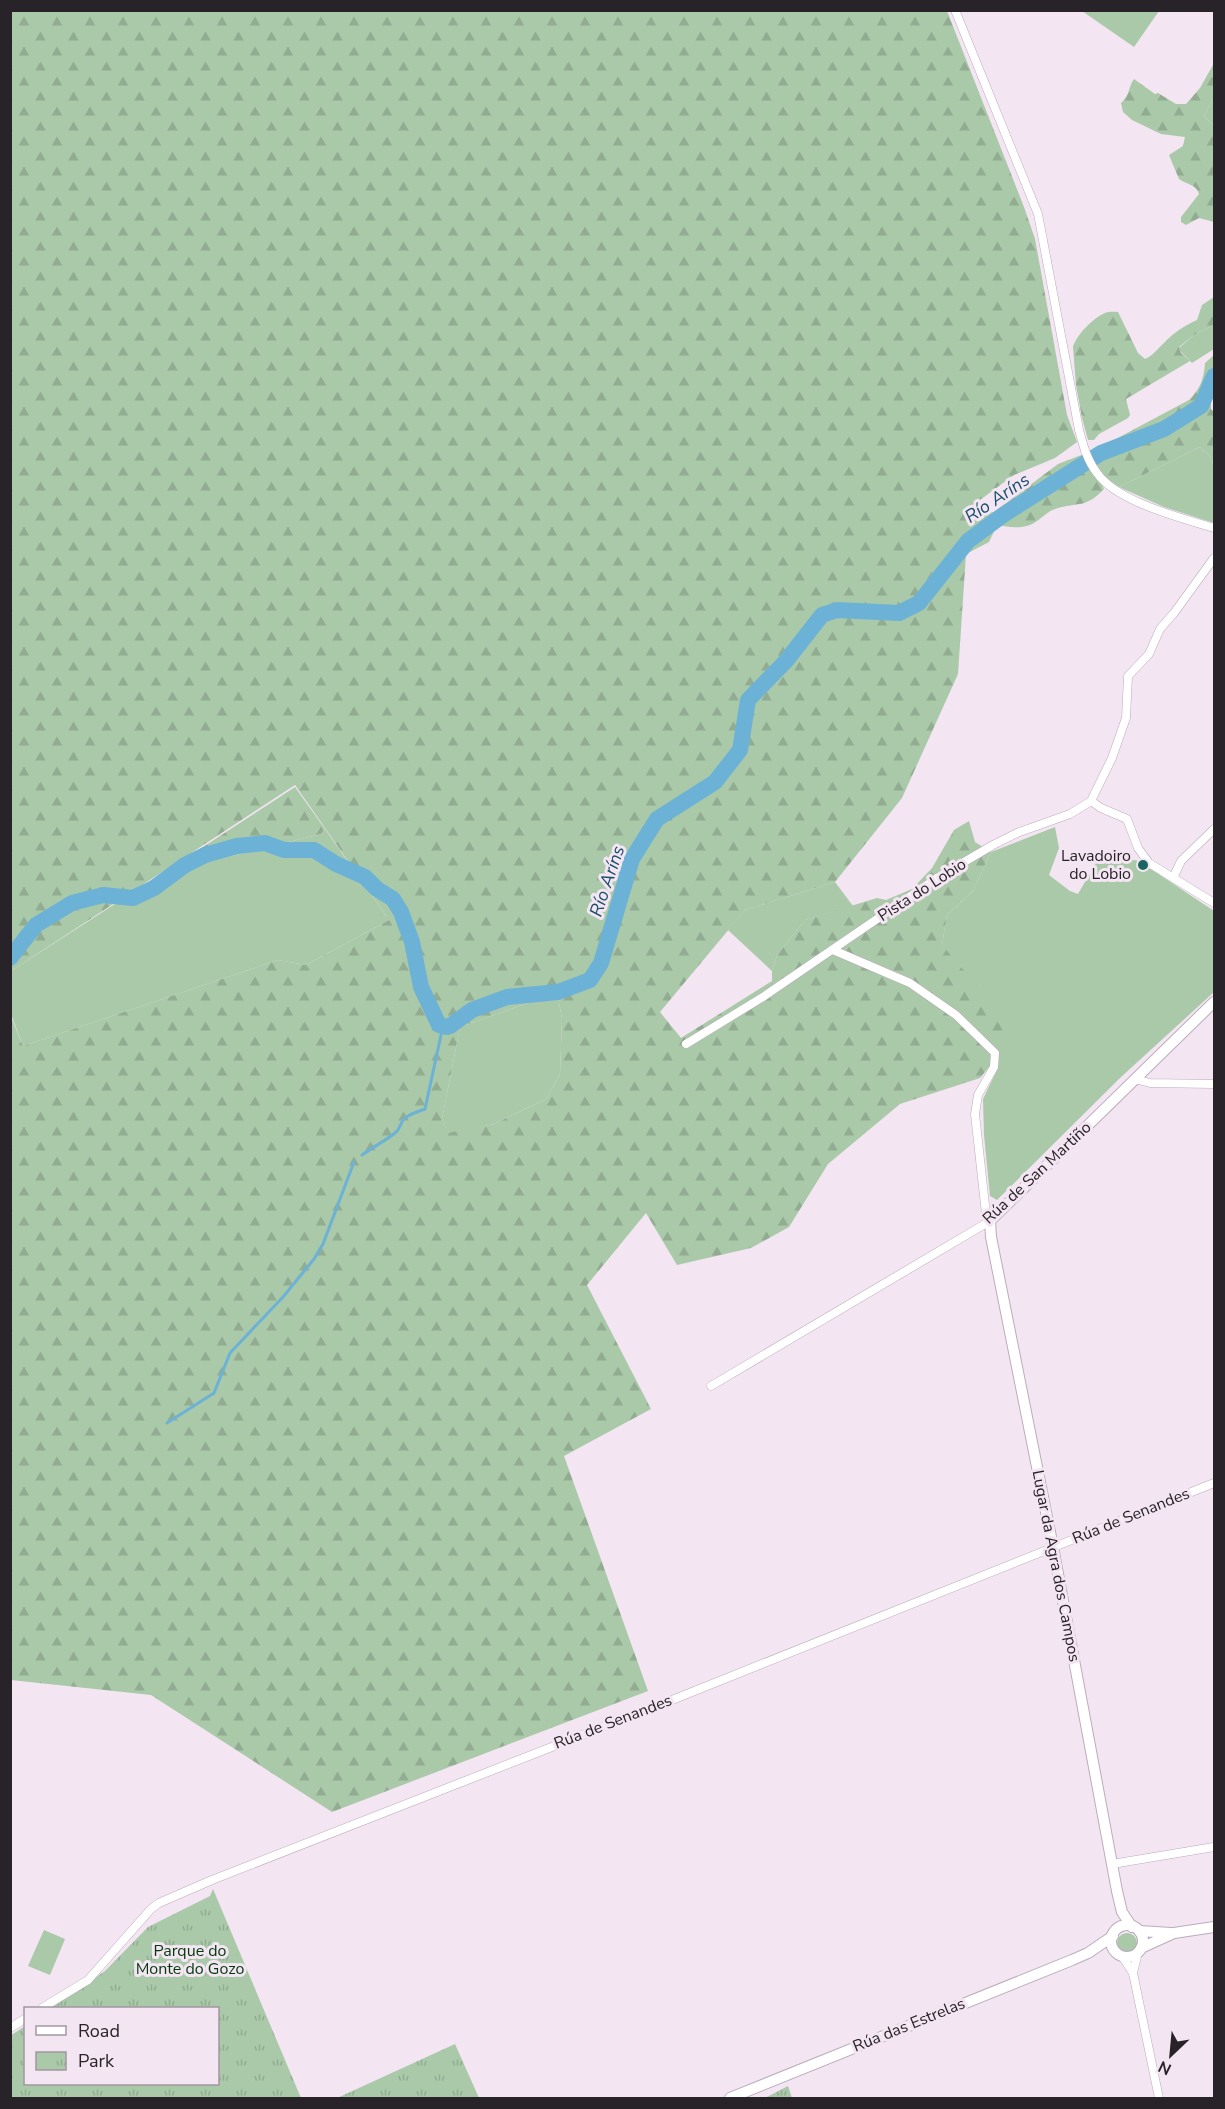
<svg xmlns="http://www.w3.org/2000/svg" width="1225" height="2109" viewBox="0 0 1225 2109" font-family="'Nunito Sans',sans-serif">
<defs>
<pattern id="forest-firs" width="22" height="20" patternUnits="userSpaceOnUse" patternTransform="scale(1.5)"><rect width="22" height="20" fill="#a9c9a9"/><path d="M5 1l3.5 6h-7zM16 11l3.5 6h-7z" fill="#91ac91"/></pattern>
<pattern id="park-tufts" width="24" height="20" patternUnits="userSpaceOnUse" patternTransform="scale(1.5)"><rect width="24" height="20" fill="#a9c9a9"/><path d="M3 7l-1-3M5 7V3M7 7l1-3M15 17l-1-3M17 17v-4M19 17l1-3" fill="none" stroke="#91ac91"/></pattern>
</defs>
<rect width="100%" height="100%" fill="#f3e5f2"/>
<!-- grass -->
<g fill="#a9c9a9">
<path d="M1082,11L1159,10V11L1134,47Z"/>
<path d="M1214,97V126L1204,116Z"/>
<path d="M1214,325V349L1192,363L1181,352L1179,348L1194,335Z"/>
<path d="M1200,447L1212,458L1214,473V523L1164,507L1119,487Z"/>
<path d="M1055,827L1059,848L1049,875L1070,891L1078,894L1097,861L1107,855L1139,861L1214,911V992L1120,1078L997,1200L990,1196L984,1135L983,1099L998,1068V1054L942,945L947,915L973,891L991,852Z"/>
<path d="M325,829L389,920L306,965L278,960L23,1046L11,1014V971L163,873L321,834Z"/>
<path d="M835,882L853,906L805,920L777,955L772,971L728,930L745,910Z"/>
<path d="M545,997H558L562,1019L560,1074L546,1099L494,1124L448,1134L442,1119L460,1027Z"/>
<path d="M44,1930L65,1939L50,1975L28,1966Z"/>
<circle cx="1127" cy="1943" r="10"/>
</g>
<!-- forest -->
<g fill="url(#forest-firs)" fill-rule="evenodd">
<path d="M11,11H947L1024,207L1035,239L1067,415L1077,442L1055,458L1014,475L969,508L968,521L979,514L994,512L1058,464L1097,449L1189,400C1200,389 1204,379 1205,363L1214,355V390L1211,402V409L1214,412V473L1212,458L1200,447L1119,487L1104,477L1101,483L1104,489C1086,508 1080,502 1058,508C1046,511 1040,521 1030,525C1019,529 1008,527 997,525L989,542L966,554L958,674L902,798L835,882L745,910L660,1012L681,1038L772,981V971L777,955L805,920L877,898L886,900L912,889L932,868L954,830L969,821L975,842L991,852L973,891L947,915L942,945L979,988L1010,1042L980,1078L900,1104L828,1164L789,1227L751,1248L677,1265L646,1213L587,1285L651,1409L564,1456L648,1691L332,1812L151,1695L11,1680L10,1014L23,1046L278,960L306,965L389,920L295,785L11,971ZM545,997H558L562,1019L560,1074L546,1099L494,1124L448,1133L442,1119L460,1027Z"/>
<path d="M1214,63V97L1204,116L1214,126V222L1199,218L1186,225L1181,222V217L1199,194C1197,185 1186,184 1179,179L1169,155L1183,146L1185,137L1161,134L1132,120L1123,112L1121,103C1130,96 1128,87 1134,79L1155,94L1158,93L1176,104H1186L1200,88Z"/>
<path d="M1214,297V325L1194,335L1179,347L1181,353L1190,361L1126,399L1130,415L1128,418L1099,434L1094,440H1088L1082,418L1076,385L1073,347C1076,336 1092,319 1103,314C1108,311 1113,312 1118,312L1138,353L1145,359C1154,355 1157,349 1164,343C1173,333 1184,326 1197,320L1202,305Z"/>
<path d="M295,787L325,829L321,834L163,873Z"/>
</g>
<!-- park -->
<g fill="url(#park-tufts)">
<path d="M213,1889L301,2098H11L10,2036L25,2026L26,2084H218V2008H51L105,1971L148,1927L210,1896Z"/>
<path d="M455,2044L479,2098H337Z"/>
<path d="M788,2086L792,2098H765Z"/>
</g>
<g fill="none" stroke-linecap="round" stroke-linejoin="round">
<!-- stream -->
<g stroke="#6cb2d6" stroke-width="3">
<path d="M362,1155C373,1147 385,1141 395,1133C400,1129 400,1125 403,1120C408,1114 417,1112 425,1109L443,1026"/>
<path d="M167,1423L214,1393L230,1353L283,1297L314,1259L323,1244L354,1162"/>
</g>
<!-- river -->
<path stroke="#6cb2d6" stroke-width="16" d="M10,958L36,925L72,903L103,895L133,898L154,888L185,865L205,855L237,846L265,843L284,850H314L336,864L365,877L377,889L393,899L401,912L412,942L421,987L439,1025L447,1027L450,1026L472,1010L507,997L558,992L590,980L601,963L632,859L657,819L715,782L740,750L748,700L786,661L822,615L837,610L899,613L919,603L968,541L1003,515L1101,453L1164,429L1201,406L1214,376"/>
<!-- street casing -->
<g stroke="#baadba" stroke-width="9">
<g id="street">
<path d="M955,10L1038,214L1079,430C1083,445 1087,460 1097,473C1117,502 1182,518 1214,528"/>
<path d="M1091,801L1101,808L1127,819L1138,848L1149,863L1214,903"/>
<path d="M1174,876L1181,861L1214,829"/>
<path d="M686,1044L763,997L937,878L993,845L1017,833L1070,814L1091,801L1112,758L1126,718L1128,676L1149,654L1160,629L1174,613L1214,558"/>
<path d="M1135,1079L1150,1083L1214,1084"/>
<path d="M711,1386L990,1221L986,1214L975,1114L978,1095L994,1067L995,1053L956,1015L910,983L833,950"/>
<path d="M1112,1864L1214,1847"/>
<path d="M1122,1956L1133,1973L1159,2098"/>
<path d="M1133,1973L1138,1952"/>
<path d="M42,2008L88,1980L151,1909L159,1903L212,1880L677,1698L1214,1483"/>
<path d="M10,2028L26,2018"/>
</g>
</g>
<!-- secondary casing -->
<g stroke="#baadba" stroke-width="12">
<g id="secondary">
<circle cx="1127" cy="1941" r="16"/>
<path d="M1132,1927L1122,1912L1117,1891L1053,1547L991,1237L990,1221L1214,1002"/>
<path d="M1139,1931L1171,1933"/>
<path d="M1141,1948L1174,1933L1214,1927"/>
<path d="M730,2098L1072,1960L1088,1953L1113,1936"/>
</g>
</g>
<!-- street -->
<use href="#street" stroke="#fff" stroke-width="8"/>
<!-- secondary -->
<use href="#secondary" stroke="#fff" stroke-width="10"/>
</g>
<!-- markers -->
<circle fill="#1a655f" stroke="#f3e5f2" stroke-width="2" cx="1143" cy="865" r="6"/>
<g text-anchor="middle" dominant-baseline="central" stroke-width="6" stroke-linejoin="round" paint-order="stroke">
<!-- poi labels -->
<g font-size="16" fill="#282328" stroke="#f3e5f2" text-anchor="end">
<text x="1131" y="856">Lavadoiro<tspan x="1131" dy="18">do Lobio</tspan></text>
</g>
<!-- street labels -->
<g font-size="16" fill="#282328" stroke="#f3e5f2">
<text transform="translate(922 890) rotate(-33)">Pista do Lobio</text>
<text transform="translate(1037 1173) rotate(-43)">Rúa de San Martiño</text>
<text transform="translate(1131 1516) rotate(-22)">Rúa de Senandes</text>
<text transform="translate(1056 1566) rotate(79)">Lugar da Agra dos Campos</text>
<text transform="translate(613 1722) rotate(-21)">Rúa de Senandes</text>
<text transform="translate(909 2025) rotate(-22)">Rúa das Estrelas</text>
</g>
<!-- park labels -->
<g font-size="16" fill="#013909" stroke="#f3e5f2">
<text x="190" y="1951">Parque do<tspan x="190" dy="18">Monte do Gozo</tspan></text>
</g>
<!-- water labels -->
<g font-size="18" font-style="italic" fill="#184f69" stroke="#f3e5f2">
<text transform="translate(997 498) rotate(-34)">Río Aríns</text>
<text transform="translate(607 881) rotate(-71)">Río Aríns</text>
</g>
</g>
<!-- border -->
<rect width="1225" height="2109" fill="none" stroke="#282328" stroke-width="24"/>
<!-- legend -->
<rect x="24" y="2007" width="195" height="78" fill="#f3e5f2" stroke="#a297a1" stroke-width="1.5"/>
<rect x="36" y="2026" width="30" height="9" fill="#ffffff" stroke="#a297a1" stroke-width="1.5"/>
<text x="78" y="2037" font-size="18" fill="#282328">Road</text>
<rect x="36" y="2052" width="30" height="18" fill="url(#park-tufts)" stroke="#a297a1" stroke-width="1.5"/>
<text x="78" y="2067" font-size="18" fill="#282328">Park</text>
<!-- north arrow -->
<g transform="translate(1171 2055) rotate(206)" stroke="#f3e5f2" stroke-width="4.5" paint-order="stroke">
<path d="M0-4.5L10 22L0 15L-10 22Z" fill="#282328"/>
<text y="-9" font-size="16" font-weight="bold" text-anchor="middle" fill="#282328">N</text>
</g>
</svg>
